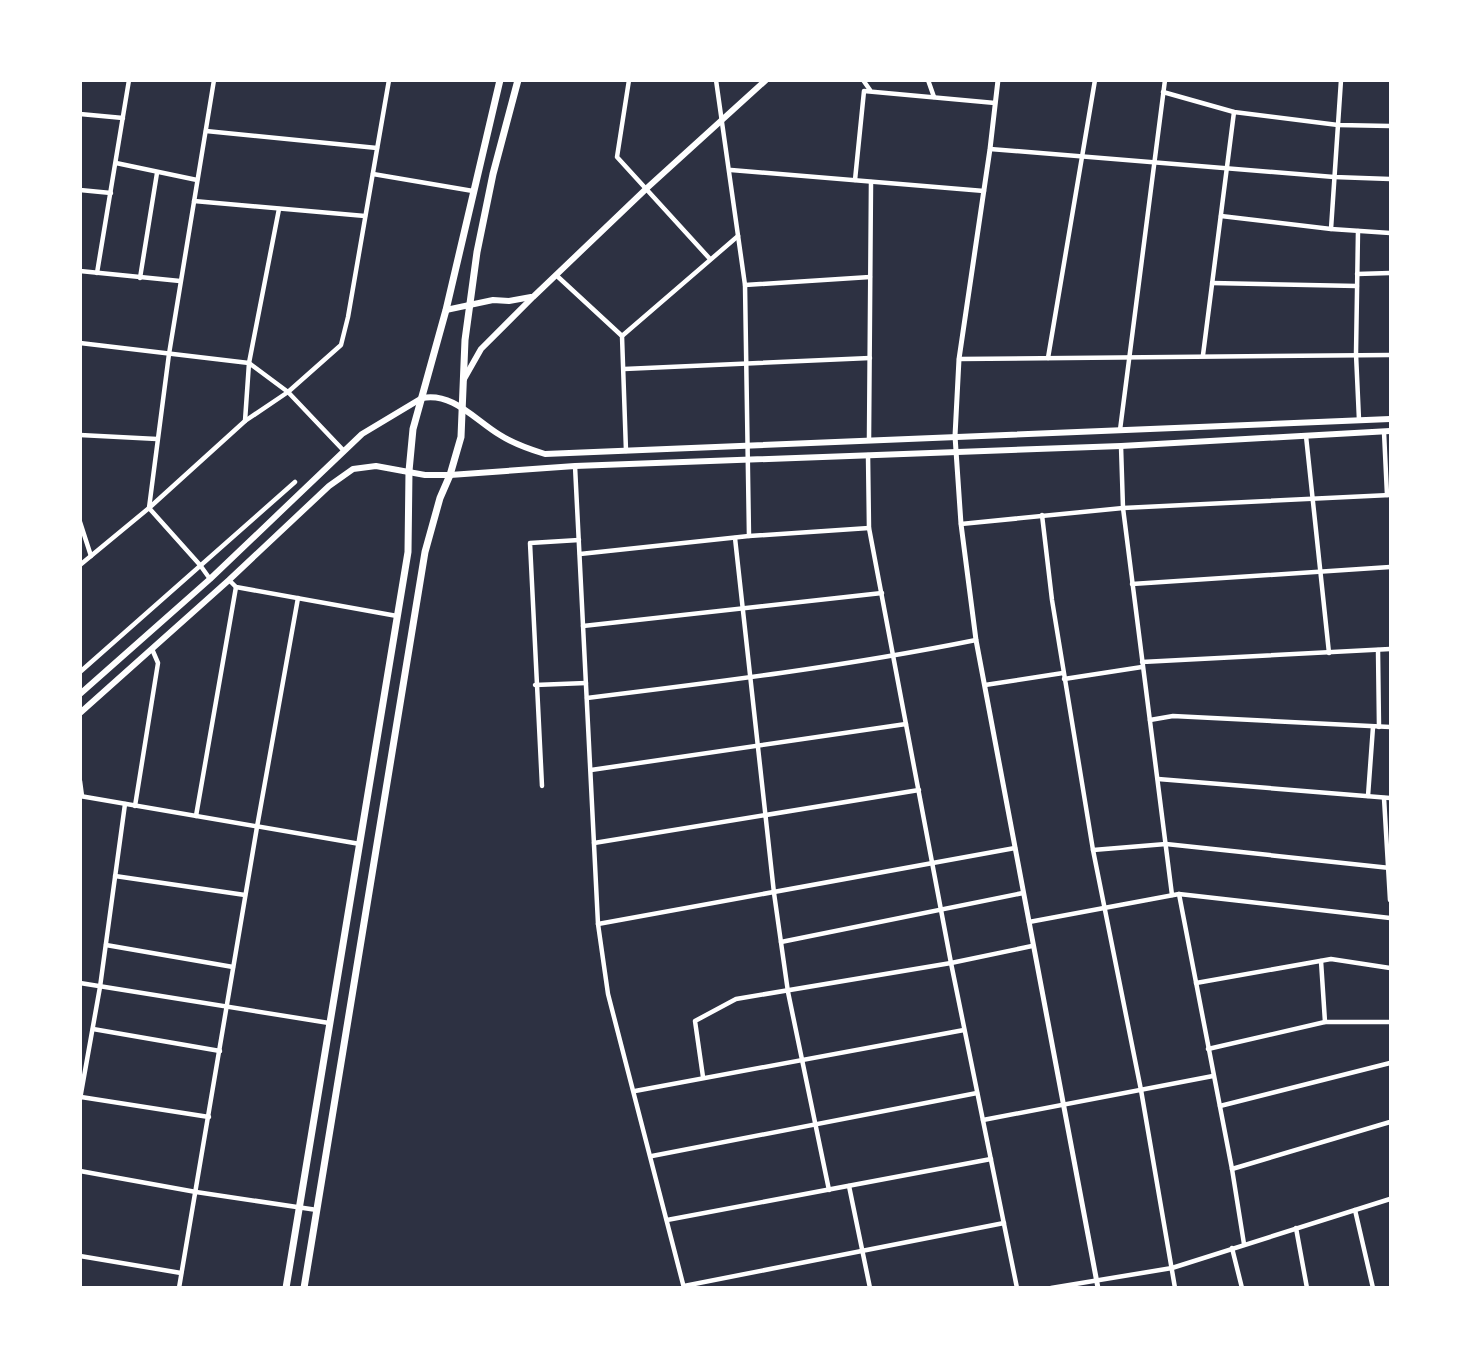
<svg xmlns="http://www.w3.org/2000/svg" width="1471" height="1368" viewBox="0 0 1471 1368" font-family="'Alegreya Sans',sans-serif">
<rect width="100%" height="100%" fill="#2d3142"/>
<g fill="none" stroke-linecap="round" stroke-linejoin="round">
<!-- minor -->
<g stroke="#fff" stroke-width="4.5">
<path d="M629,80L617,157L710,259"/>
<path d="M716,80L745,285L749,536"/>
<path d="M863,80L870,90"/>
<path d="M928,80L934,97"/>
<path d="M1163,92L1234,112L1338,125L1390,126"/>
<path d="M80,114L123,118"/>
<path d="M206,131L377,148"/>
<path d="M990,149L1334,177L1390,179"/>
<path d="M116,163L197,180"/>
<path d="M731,170L984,191"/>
<path d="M373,174L473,191"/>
<path d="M855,180L864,91L995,103"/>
<path d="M80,190L111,193"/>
<path d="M194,201L365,216"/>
<path d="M1221,216L1331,229L1390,233"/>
<path d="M1331,229L1341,80"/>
<path d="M1358,231L1356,354L1359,420"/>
<path d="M80,271L180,281"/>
<path d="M97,273L129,80"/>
<path d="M1357,274L1390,273"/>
<path d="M556,275L622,336L626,451"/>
<path d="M140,278L157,173"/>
<path d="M1212,283L1357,286"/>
<path d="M745,285L870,277"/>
<path d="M622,336L738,236"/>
<path d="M80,343L249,363L288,392L344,451"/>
<path d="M1203,355L1234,112"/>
<path d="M1048,358L1095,80"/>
<path d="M959,359L1390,355"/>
<path d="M624,369L870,358"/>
<path d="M245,421L249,363L279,209"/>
<path d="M1120,430L1165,80"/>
<path d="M1384,432L1387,495"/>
<path d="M80,435L157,439"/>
<path d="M1306,436L1329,653"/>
<path d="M869,440L871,182"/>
<path d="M1121,446L1123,508L1172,895"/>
<path d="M868,455L869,528L951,963L1017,1288"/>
<path d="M575,466L598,924L608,994L684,1288"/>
<path d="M1042,515L1052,600L1093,850L1141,1090L1175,1288"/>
<path d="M80,522L91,556"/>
<path d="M961,524L1123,508L1390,495"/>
<path d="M735,538L774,893L788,992L829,1190"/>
<path d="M580,554L749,536L869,528"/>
<path d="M80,565L149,508L245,421L288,392L341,345L348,317L389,80"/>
<path d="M210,579L200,565L149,508L169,354L214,80"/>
<path d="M229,580L236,587L397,616"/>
<path d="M1132,584L1390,567"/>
<path d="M583,626L882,593"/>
<path d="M1378,650L1379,727"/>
<path d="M1142,662L1390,649"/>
<path d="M80,672L295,482"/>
<path d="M1064,679L1142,667"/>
<path d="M535,685L586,683"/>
<path d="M985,685L1063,673"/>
<path d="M587,698C718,682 847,666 976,640"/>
<path d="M1150,720L1173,716L1390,727"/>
<path d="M591,770L906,724"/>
<path d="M1158,779L1390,798"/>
<path d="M80,781L82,796"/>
<path d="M542,786L530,543L579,540"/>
<path d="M80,796L360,844"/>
<path d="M1368,796L1373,727"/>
<path d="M1384,798L1390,900"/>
<path d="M135,806L158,663L152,649"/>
<path d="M196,816L236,587"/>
<path d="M594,843L919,790"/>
<path d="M1093,850L1166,844L1390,868"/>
<path d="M115,876L245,895"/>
<path d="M1179,894L1232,1169L1244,1244"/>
<path d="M1029,922L1179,894L1390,918"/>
<path d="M598,924L1015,848"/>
<path d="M781,942L1023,893"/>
<path d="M106,945L233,967"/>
<path d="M1321,961L1325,1022"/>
<path d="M80,983L329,1023"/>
<path d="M1196,983L1331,959L1390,968"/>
<path d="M93,1029L220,1051"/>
<path d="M1208,1049L1325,1022H1390"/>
<path d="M703,1077L695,1021L736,999L951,963L1032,946"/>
<path d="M635,1091L964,1030"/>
<path d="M81,1097L209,1117"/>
<path d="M80,1099L100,987L125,804"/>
<path d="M1220,1106L1390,1063"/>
<path d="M983,1120L1213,1076"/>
<path d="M652,1156L977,1093"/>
<path d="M1232,1169L1390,1122"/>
<path d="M80,1171L196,1192L317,1210"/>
<path d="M849,1186L870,1288"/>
<path d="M1355,1210L1373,1288"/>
<path d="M667,1220L991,1159"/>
<path d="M1296,1228L1307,1288"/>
<path d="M1232,1248L1242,1288"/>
<path d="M80,1256L181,1273"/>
<path d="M684,1286L1004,1223"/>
<path d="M179,1288L257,827L298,598"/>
<path d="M1051,1288L1172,1268L1390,1199"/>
</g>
<!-- tertiary -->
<path stroke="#fff" stroke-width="5" d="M998,80L990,149L959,359L955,436L961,524L976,640L1098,1288"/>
<!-- secondary -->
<g stroke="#fff" stroke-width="6">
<path d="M446,310L493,300L509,301L531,297"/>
<path d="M464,379L481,349L533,297L647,188L766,80"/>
<path d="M80,694L210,579L362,434L422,398C453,392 475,420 500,435C514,444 529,449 545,454L1390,419"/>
<path d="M80,713L229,580L329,486L353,469L376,466L425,475H450L575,466L1121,446L1390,431"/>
</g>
<!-- primary -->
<g stroke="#fff" stroke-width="7">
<path d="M286,1288L408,552L409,471L413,429L446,310L500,80"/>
<path d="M304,1288L425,552L440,498L450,475L461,437L465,340L477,252L493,174L518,80"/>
</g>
</g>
<!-- border -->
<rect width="1471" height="1368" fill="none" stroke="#ffffff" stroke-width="164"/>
</svg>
